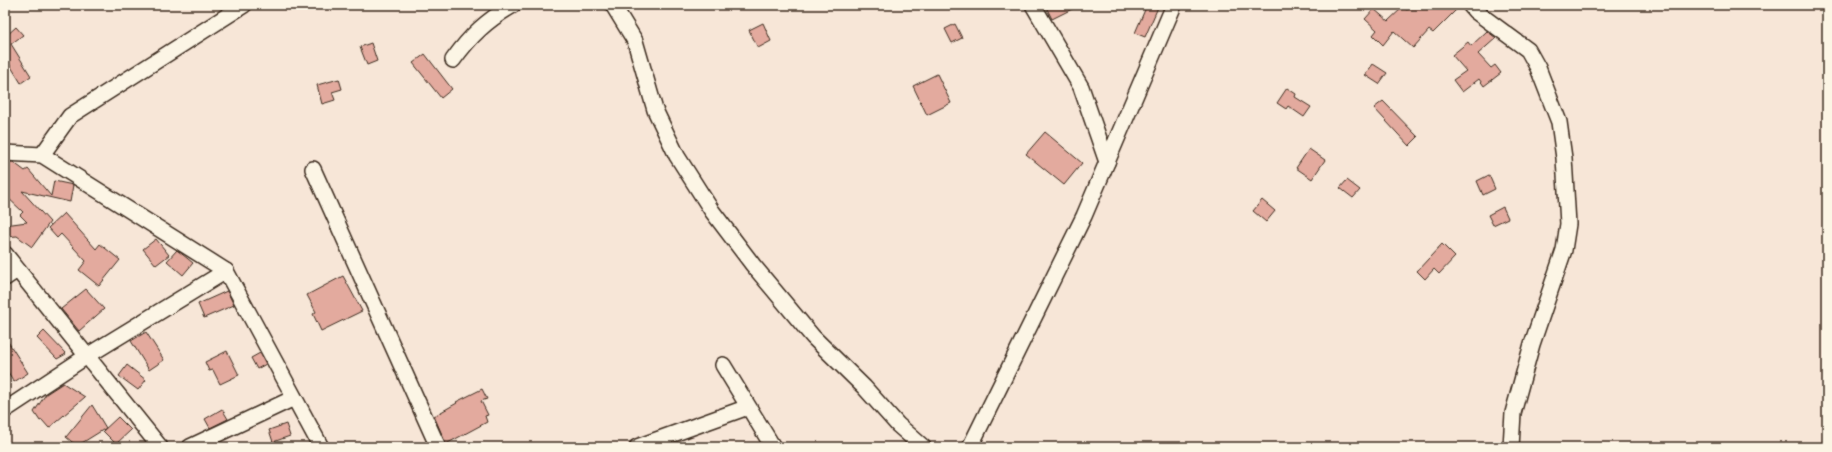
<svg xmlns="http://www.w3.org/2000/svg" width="1832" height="452" viewBox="0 0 1832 452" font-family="Delius,sans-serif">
<rect width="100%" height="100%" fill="#f7e6d7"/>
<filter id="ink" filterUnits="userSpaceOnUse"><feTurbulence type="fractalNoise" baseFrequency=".025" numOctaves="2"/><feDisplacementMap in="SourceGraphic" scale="8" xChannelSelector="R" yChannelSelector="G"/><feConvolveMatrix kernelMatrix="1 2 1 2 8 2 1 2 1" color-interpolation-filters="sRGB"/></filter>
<g filter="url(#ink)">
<!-- building -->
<g fill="#e3aa9e" stroke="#3b2a1e">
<path d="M1045,5H1080L1052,19Z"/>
<path d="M1147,5H1159L1145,37L1135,33Z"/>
<path d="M1413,5H1461L1433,33L1429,30L1413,48L1394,31L1383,45L1373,35L1377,30L1365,19L1374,9L1388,21L1403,7L1407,10Z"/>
<path d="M763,23L771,41L758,48L749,30Z"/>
<path d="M955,24L962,38L952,43L945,29Z"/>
<path d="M16,27L23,35L11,44L31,76L21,83L5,57V34L6,36Z"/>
<path d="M1487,31L1496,38L1478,54L1491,68L1495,65L1501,73L1484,86L1479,79L1462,92L1453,80L1466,71L1452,55L1468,42L1471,46Z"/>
<path d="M371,43L377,61L367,65L360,47Z"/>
<path d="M425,54L452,89L441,98L413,63Z"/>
<path d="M1373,64L1387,73L1379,84L1365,75Z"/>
<path d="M937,74L951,103L927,115L913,86Z"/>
<path d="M339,79L342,89L332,92L335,100L322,104L317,85Z"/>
<path d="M1287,88L1296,94L1295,97L1311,107L1304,117L1288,106L1286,109L1277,103Z"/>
<path d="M1383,101L1418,137L1409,146L1374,108Z"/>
<path d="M1045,132L1082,163L1064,185L1026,154Z"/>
<path d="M1309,149L1325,160L1312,179L1296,168Z"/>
<path d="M5,162H13L25,171L28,169L51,196L54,181L73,185L70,202L22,191L50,222L32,247L17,236L5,237V225L27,222L20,215L23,212L5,195Z"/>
<path d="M1489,175L1495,189L1483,195L1477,181Z"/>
<path d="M1347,180L1360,190L1353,198L1340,188Z"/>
<path d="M1262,200L1275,211L1266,222L1253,211Z"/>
<path d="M1503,207L1508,218L1493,225L1488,215Z"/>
<path d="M64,213L96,249L100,244L120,260L99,286L79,270L86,261L61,234L57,238L48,228Z"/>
<path d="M156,239L169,255L156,265L143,249Z"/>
<path d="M1442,244L1455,257L1439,274L1434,269L1425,279L1417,271Z"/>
<path d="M177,250L193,263L183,275L167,261Z"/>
<path d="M343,276L362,311L321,331L313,314L316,312L307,295Z"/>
<path d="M86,289L104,309L79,331L61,309Z"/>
<path d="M227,291L234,305L204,318L198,304Z"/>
<path d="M44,331L66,354L57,359L37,338Z"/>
<path d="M146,332L164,360L149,370L131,341Z"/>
<path d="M5,337L28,373L14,382L5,367Z"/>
<path d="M227,351L239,375L220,384L213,370L209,371L205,362Z"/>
<path d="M260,353L266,364L257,369L251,358Z"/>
<path d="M127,365L146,380L138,390L119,376Z"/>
<path d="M63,383L85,397L49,428L42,420L40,421L34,412L46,394Z"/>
<path d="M482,389L487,399L481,401L488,415L485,416L487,422L446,444L434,416L457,403L456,402Z"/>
<path d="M92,405L106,428L77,446L66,437Z"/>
<path d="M222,409L228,419L210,428L205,419Z"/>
<path d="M118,417L131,430L116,444L103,431Z"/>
<path d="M286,424L290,436L273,442L269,430Z"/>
</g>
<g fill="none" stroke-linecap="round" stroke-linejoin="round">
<!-- minor casing -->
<g stroke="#3b2a1e" stroke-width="18">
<g id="minor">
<path d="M613,5L635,41L655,110L677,156L712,211L753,265L813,337L864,387L898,425L923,447"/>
<path d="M1033,5L1081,87L1107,162"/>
<path d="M1470,5L1475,11L1528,50L1538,68L1559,122L1564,158L1568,224L1564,250L1532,344L1513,413L1511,447"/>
<path d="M453,60C471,35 486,21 513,5"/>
<path d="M5,153L42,155L226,271L321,447"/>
<path d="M42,155L70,116L244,5"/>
<path d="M313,169L438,447"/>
<path d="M5,254L160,447"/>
<path d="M5,278L17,270"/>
<path d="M723,365L773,447"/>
<path d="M5,410L87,356L226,271"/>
<path d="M190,447L294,398"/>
<path d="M637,447L748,407"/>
<path d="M970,447L1084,216L1174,5"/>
</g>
</g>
<!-- minor -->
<use href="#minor" stroke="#fcf5e5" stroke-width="15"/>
</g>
</g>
<!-- margin -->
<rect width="1832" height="452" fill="none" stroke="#fcf5e5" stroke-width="20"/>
<rect x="10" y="10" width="1812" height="432" fill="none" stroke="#3b2a1e" stroke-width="1.5" filter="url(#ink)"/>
</svg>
